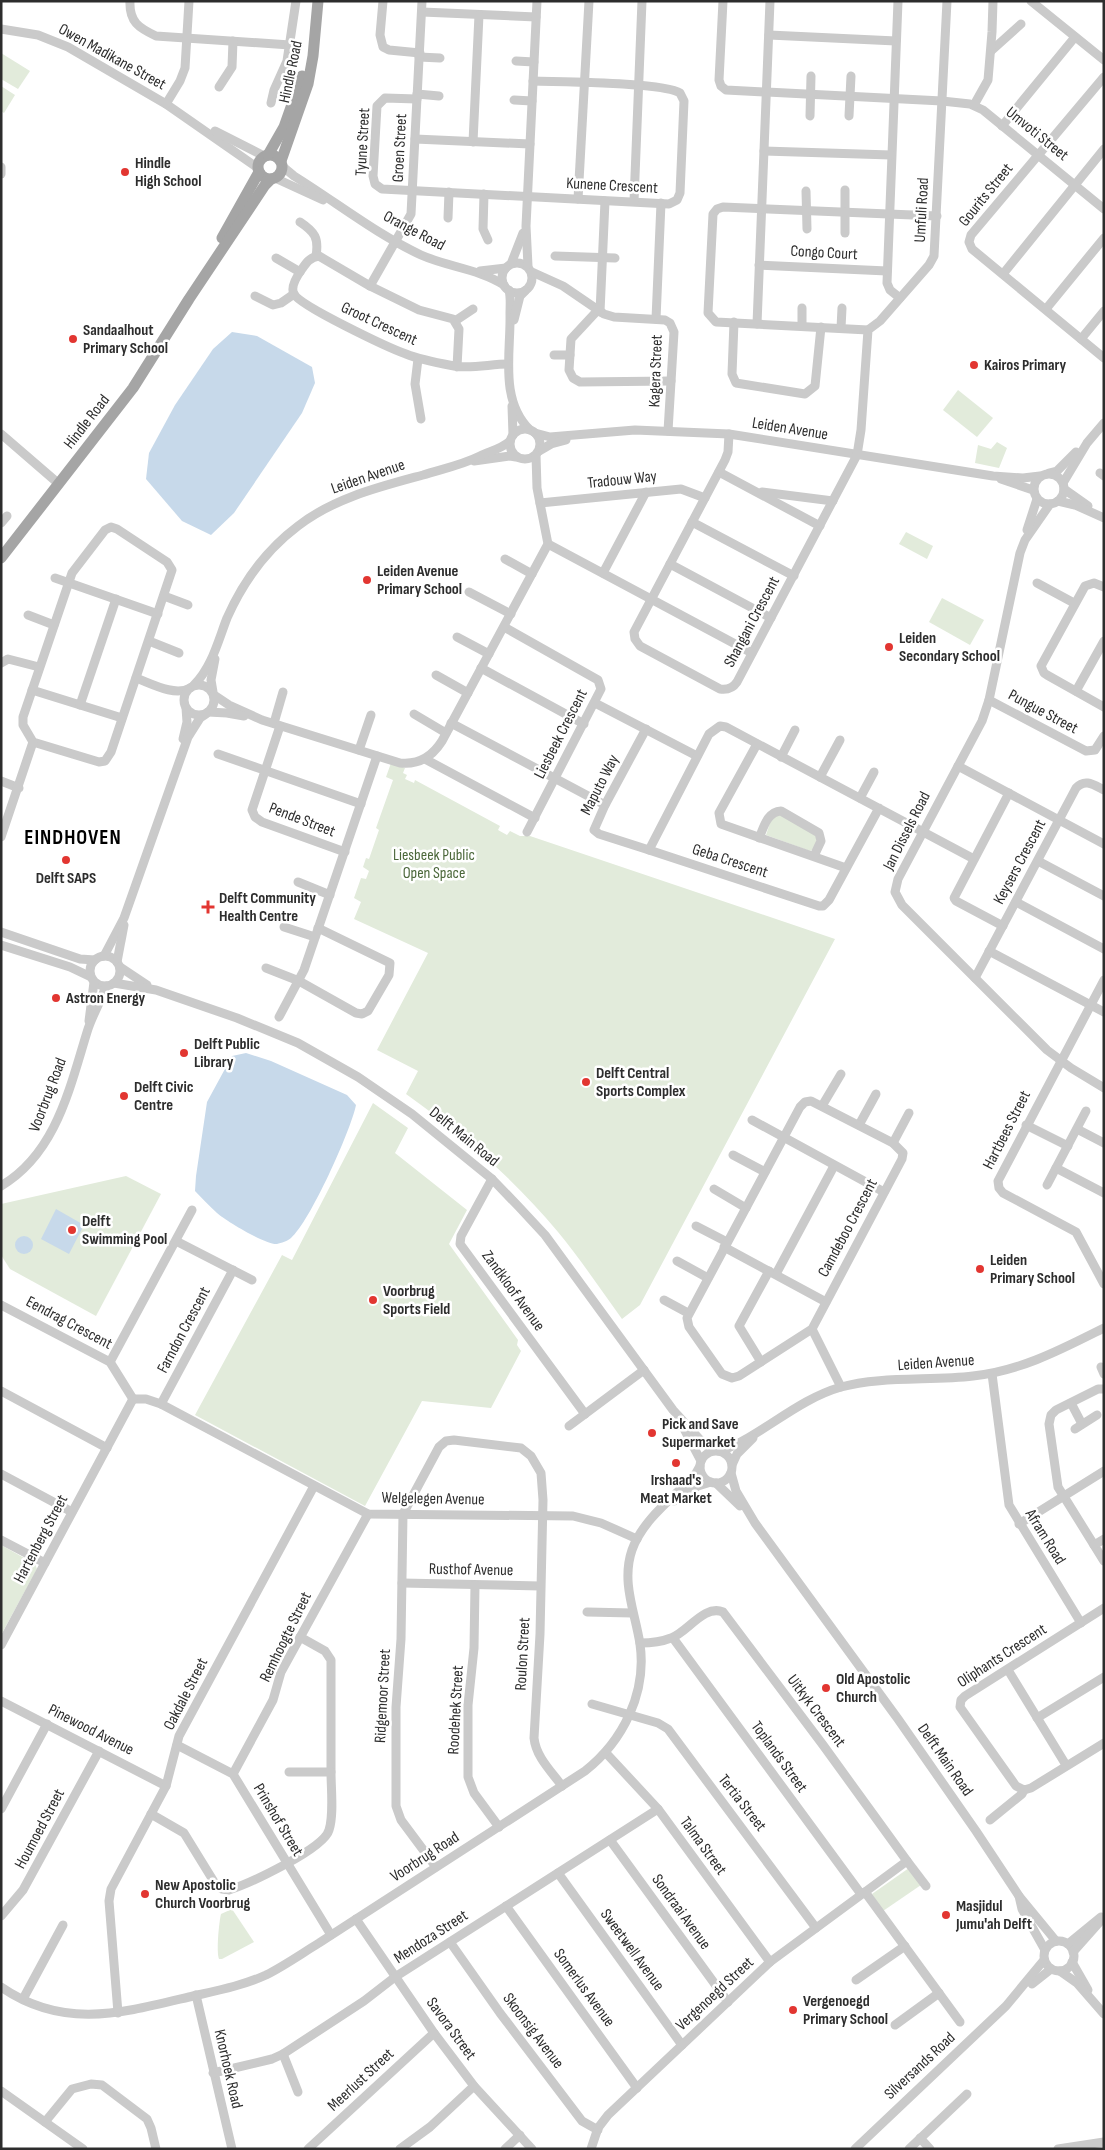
<svg xmlns="http://www.w3.org/2000/svg" width="1105" height="2150" viewBox="0 0 1105 2150" font-family="'Sofia Sans Condensed',sans-serif">
<rect width="100%" height="100%" fill="#fff"/>
<!-- green -->
<g fill="#e2ebdb">
<path d="M1,53L30,71L18,89L1,79Z"/>
<path d="M1,86L15,95L4,113L1,111Z"/>
<path d="M958,390L993,418L977,437L943,410Z"/>
<path d="M997,442L1007,448L999,468L975,463L978,445L991,449Z"/>
<path d="M906,532L933,546L927,559L899,544Z"/>
<path d="M942,598L984,620L970,645L929,622Z"/>
<path d="M391,763L405,768L403,773L407,775L405,779L414,783L415,780L500,826L498,830L507,835L510,831L520,836H530L835,939L640,1305L622,1319C601,1290 581,1260 558,1232C514,1179 462,1134 406,1094L418,1071L377,1050L428,953L354,919L361,902L354,898L361,878L366,879L369,871L363,867L366,858L369,859L379,830L376,828L393,780L386,777Z"/>
<path d="M778,813L818,836L814,849L810,851L766,835L772,817Z"/>
<path d="M373,1103L408,1128L395,1153L467,1210L449,1244L518,1340L517,1345L521,1351L491,1408L422,1401L365,1506L195,1415L282,1255L292,1260Z"/>
<path d="M126,1176L161,1194L96,1316L10,1269L1,1255V1204Z"/>
<path d="M1,1545L35,1564L37,1569L1,1635Z"/>
<path d="M909,1868L921,1885L883,1911L872,1894Z"/>
<path d="M232,1909L254,1942L222,1959H219C216,1952 219,1922 221,1914Z"/>
</g>
<!-- water -->
<g fill="#c7d9ea">
<path d="M232,332L257,336L312,367L315,383L302,413L234,513L211,535L182,521L146,479L149,453L175,405L213,349Z"/>
<path d="M246,1053L271,1061L347,1095L356,1105C351,1130 310,1222 291,1238C288,1241 281,1243 277,1244C266,1245 226,1221 217,1213C209,1206 202,1198 195,1191L196,1176L207,1102L232,1056Z"/>
<path d="M56,1209L84,1225L69,1254L41,1239Z"/>
<circle cx="24" cy="1245" r="9"/>
</g>
<g fill="none" stroke-linecap="round" stroke-linejoin="round">
<!-- minor -->
<g stroke="#cacaca" stroke-width="9">
<path d="M130,1C129,22 139,28 156,36L290,45"/>
<path d="M383,1L380,35L383,47L389,50L420,53"/>
<path d="M723,1L719,80L721,86L726,90L942,101L970,104L983,110L1104,209"/>
<path d="M898,1L887,283L890,290L900,298"/>
<path d="M1031,1L1104,60"/>
<path d="M422,12L536,17"/>
<path d="M1,29L38,35L68,47L166,104L258,168"/>
<path d="M769,35L896,41"/>
<path d="M991,51L1021,24"/>
<path d="M419,57L440,58"/>
<path d="M516,61L534,62"/>
<path d="M1104,77L971,235L969,242L972,249L1104,358"/>
<path d="M219,87L232,67L233,41"/>
<path d="M417,94L439,96"/>
<path d="M417,99L385,98L377,106L373,176L375,184L382,189L669,204L677,200L680,193L684,101L680,93C664,82 559,82 533,81"/>
<path d="M514,100L532,101"/>
<path d="M271,103L274,90L287,61L296,1"/>
<path d="M166,104L180,81L185,68L189,1"/>
<path d="M974,105L988,80L992,32L993,1"/>
<path d="M810,116L811,76"/>
<path d="M849,116L851,76"/>
<path d="M1002,126L1075,37"/>
<path d="M215,131L264,156"/>
<path d="M415,139L530,144"/>
<path d="M473,142L479,15"/>
<path d="M764,151L891,155"/>
<path d="M282,166L294,176C336,202 376,234 421,255C448,267 479,269 504,285"/>
<path d="M1,167V174"/>
<path d="M275,178L323,200"/>
<path d="M845,190V233"/>
<path d="M806,191L807,229"/>
<path d="M484,194L483,229L488,240"/>
<path d="M578,199L589,1"/>
<path d="M634,201L642,1"/>
<path d="M448,218L449,192"/>
<path d="M300,222C315,232 319,238 316,256"/>
<path d="M555,256L615,258"/>
<path d="M276,258L300,272"/>
<circle cx="517" cy="278" r="15"/>
<path d="M511,264L523,233"/>
<path d="M759,265L887,271"/>
<path d="M528,266L526,226L537,1"/>
<path d="M480,271L506,268"/>
<path d="M532,272L563,286L604,314L614,317L665,320L670,323L674,332L668,431"/>
<path d="M1003,274L1104,149"/>
<path d="M370,286L411,214L422,1"/>
<path d="M509,290C511,298 510,306 510,314C511,352 499,400 530,430"/>
<path d="M255,296L273,305L281,303L294,294"/>
<path d="M1046,309L1104,238"/>
<path d="M597,311L571,339L569,370L573,378L580,382L671,381"/>
<path d="M600,312L605,201"/>
<path d="M656,319L661,203"/>
<path d="M514,320L520,296L525,291"/>
<path d="M455,321L473,309"/>
<path d="M734,322L732,374L736,383L805,394L815,386L821,327"/>
<path d="M757,324L770,1"/>
<path d="M802,326V308"/>
<path d="M841,328L842,308"/>
<path d="M868,330L716,322L708,313L713,214L717,209L723,207L937,216"/>
<path d="M1081,339L1104,311"/>
<path d="M554,355H570"/>
<path d="M418,359L415,384L421,419"/>
<path d="M457,367L459,329L453,319L419,310L370,286L319,256C310,257 306,263 302,269C297,276 290,287 294,294C300,306 389,348 406,354C421,360 438,363 454,366C471,369 491,364 508,364"/>
<path d="M512,406L513,435"/>
<circle cx="525" cy="444" r="15"/>
<path d="M535,433L550,437L635,430L729,434L993,476L1023,478L1040,476"/>
<path d="M1,434L59,484"/>
<path d="M729,434L728,452L725,460L634,632L635,639L640,646L720,689C727,690 733,688 737,682L857,455L861,430L868,330L880,321L929,265L934,256L947,1"/>
<path d="M539,451L551,444L566,440"/>
<path d="M474,461L510,456L516,457"/>
<path d="M719,472L820,526"/>
<path d="M1049,473L1057,471L1076,452"/>
<path d="M1100,473L1104,476"/>
<circle cx="1049" cy="489" r="15"/>
<path d="M1001,479L1033,490"/>
<path d="M1063,483L1087,443L1104,423"/>
<path d="M1064,489L1088,506"/>
<path d="M762,492L833,501"/>
<path d="M1058,501L1075,505L1104,518"/>
<path d="M540,503L681,489L705,498"/>
<path d="M1050,504L1025,540L1020,553L989,700L982,721L898,879L895,892L902,905L1047,1050L1071,1068L1104,1088"/>
<path d="M692,522L794,576"/>
<path d="M1,523L7,516"/>
<path d="M111,527L117,529L167,562L172,570L111,752L105,761L99,762L33,742L23,725V717L72,573L105,530Z"/>
<path d="M1027,530L1037,499"/>
<path d="M548,544L752,653"/>
<path d="M505,559L532,574"/>
<path d="M670,564L771,618"/>
<path d="M603,573L646,492"/>
<path d="M55,578L158,614"/>
<path d="M1037,583L1074,603"/>
<path d="M1104,587L1094,583L1085,586L1041,666L1044,673L1047,675L1104,707"/>
<path d="M469,592L511,614"/>
<path d="M164,596L188,605"/>
<path d="M28,615L54,625"/>
<path d="M504,627L598,680L601,689L527,832"/>
<path d="M457,637L489,654"/>
<path d="M149,641L179,653"/>
<path d="M1,663L8,659L39,667"/>
<path d="M481,668L584,724"/>
<path d="M436,675L468,693"/>
<path d="M136,678C150,683 175,697 190,688"/>
<circle cx="199" cy="700" r="15"/>
<path d="M194,685C212,667 218,641 227,618C243,582 266,550 298,526C334,498 379,487 423,475C442,469 462,465 480,456C490,451 501,449 510,441"/>
<path d="M32,690L122,718"/>
<path d="M1076,691L1104,641"/>
<path d="M213,692L211,680L215,659"/>
<path d="M214,695L229,705L262,720L400,763C419,765 432,757 442,741L548,544L537,488L536,455"/>
<path d="M989,700L1086,751L1095,750L1104,736"/>
<path d="M595,703L697,756"/>
<path d="M80,705L116,599"/>
<path d="M208,712L227,713L244,716"/>
<path d="M414,714L446,733"/>
<path d="M274,723L283,692"/>
<path d="M451,723L605,805"/>
<path d="M280,726L252,810L255,817L262,822L345,852"/>
<path d="M646,729L605,805L594,830L599,834L649,850"/>
<path d="M183,739L187,722L186,708"/>
<path d="M757,744L719,813L721,824L846,868"/>
<path d="M359,750L371,715"/>
<path d="M218,754L361,804"/>
<path d="M781,757L795,730"/>
<path d="M425,759L535,818"/>
<path d="M958,766L1104,844"/>
<path d="M820,777L840,740"/>
<path d="M1,781L19,788"/>
<path d="M860,798L874,772"/>
<path d="M879,808L829,900L823,906H819L649,850L709,734L720,726L726,727L974,859"/>
<path d="M1,837L33,742"/>
<path d="M759,838C764,827 767,812 781,811L819,833L821,841L814,856"/>
<path d="M1038,861L1104,896"/>
<path d="M298,882L330,895"/>
<path d="M1016,902L1104,949"/>
<path d="M1003,926L956,901L954,898L1009,793"/>
<path d="M284,927L315,937"/>
<path d="M1,932L80,959L95,960"/>
<path d="M1,945L70,967L91,977"/>
<path d="M989,951L1104,1012"/>
<circle cx="105" cy="971" r="15"/>
<path d="M104,956L124,918L188,737L200,718L206,714"/>
<path d="M117,962L124,925"/>
<path d="M120,967L147,985"/>
<path d="M266,968L299,981L356,1013L362,1014L368,1011L389,975L390,963L318,928"/>
<path d="M975,978L1076,788C1085,778 1094,785 1104,790"/>
<path d="M1104,980L998,1181L999,1188L1003,1193L1076,1232L1104,1284"/>
<path d="M114,983L156,990L237,1018L298,1043L358,1077L412,1114L492,1179L519,1207L545,1235L673,1410L704,1444L718,1451"/>
<path d="M279,1017L304,970L377,756"/>
<path d="M89,1021L94,982"/>
<path d="M822,1106L841,1074"/>
<path d="M752,1120L884,1192"/>
<path d="M859,1125L876,1094"/>
<path d="M1026,1125L1068,1146"/>
<path d="M1077,1129L1104,1143"/>
<path d="M893,1143L909,1113"/>
<path d="M733,1155L765,1172"/>
<path d="M1056,1168L1104,1193"/>
<path d="M492,1179L461,1236L460,1244L585,1414"/>
<path d="M1047,1185L1086,1111"/>
<path d="M1,1186C57,1153 70,1086 88,1029C93,1014 101,1001 106,986"/>
<path d="M714,1189L746,1208"/>
<path d="M696,1226L727,1242"/>
<path d="M176,1241L252,1280"/>
<path d="M724,1247L826,1302"/>
<path d="M677,1261L708,1278"/>
<path d="M776,1274L834,1166"/>
<path d="M664,1300L688,1313"/>
<path d="M1,1305L110,1362L133,1399"/>
<path d="M812,1329L739,1376L732,1378L722,1374L689,1327L687,1318L800,1107L805,1102L811,1101L893,1143L903,1153L902,1159L812,1329L841,1387"/>
<path d="M110,1362L192,1210"/>
<path d="M761,1362L739,1326L769,1271"/>
<path d="M1101,1367L1104,1374"/>
<path d="M992,1374L1009,1505L1081,1623"/>
<path d="M1104,1389H1098L1056,1410L1051,1415L1049,1424L1058,1487L1104,1561"/>
<path d="M1,1391L107,1448"/>
<path d="M133,1399H146L161,1404L368,1514L573,1516L601,1523L637,1539"/>
<path d="M1071,1403L1082,1424"/>
<path d="M161,1404L233,1270"/>
<path d="M569,1426L644,1370"/>
<path d="M683,1427L701,1461"/>
<path d="M1075,1429L1097,1415"/>
<circle cx="716" cy="1467" r="16"/>
<path d="M721,1451C763,1435 796,1400 841,1387C879,1376 932,1381 973,1376C1021,1371 1062,1349 1104,1328"/>
<path d="M732,1465L737,1454L753,1438"/>
<path d="M731,1473L736,1491L755,1523L898,1719L976,1831L1019,1896L1056,1941"/>
<path d="M1,1474L72,1512"/>
<path d="M716,1483L740,1506"/>
<path d="M674,1501L698,1486L711,1482"/>
<path d="M1019,1524L1104,1471"/>
<path d="M1,1540L45,1563"/>
<path d="M1094,1545L1104,1539"/>
<path d="M402,1583L540,1586"/>
<path d="M475,1585L474,1648L468,1705V1777L474,1793L499,1827"/>
<path d="M1104,1608L965,1696L961,1700L960,1707L1016,1786L1024,1790L1031,1788L1104,1743"/>
<path d="M587,1612L632,1613"/>
<path d="M673,1638L861,1894"/>
<path d="M1,1645L133,1399"/>
<path d="M1008,1670L1066,1765"/>
<path d="M1,1701L166,1786"/>
<path d="M592,1704L658,1723L668,1729L816,1928"/>
<path d="M1037,1718L1104,1677"/>
<path d="M177,1745L233,1774L331,1935"/>
<path d="M606,1753L658,1809L770,1962"/>
<path d="M289,1772H331V1660L325,1651L300,1637"/>
<path d="M233,1774L273,1700L281,1672L368,1514"/>
<path d="M1,1809L47,1724"/>
<path d="M151,1814L184,1833L216,1885L222,1889L229,1890C248,1884 324,1849 329,1830C334,1815 331,1789 331,1772"/>
<path d="M990,1820L1022,1794L1024,1790"/>
<path d="M610,1840L728,2002"/>
<path d="M907,1861L926,1886"/>
<path d="M436,1867L401,1820L396,1806V1707L401,1639L403,1514L439,1447L446,1441L454,1440L521,1448L531,1456L541,1473L543,1500L540,1634L534,1738C536,1757 551,1771 562,1786"/>
<path d="M558,1873L682,2045"/>
<path d="M865,1892L960,2022"/>
<path d="M1019,1896L1022,1909L1045,1950"/>
<path d="M506,1906L637,2088"/>
<path d="M1,1916L23,1890L99,1751"/>
<path d="M356,1919L434,2033L474,2086L532,2149"/>
<circle cx="1059" cy="1956" r="15"/>
<path d="M450,1942L500,2013L582,2121L598,2130"/>
<path d="M1068,1944L1101,1917"/>
<path d="M1073,1952L1104,1917"/>
<path d="M1072,1962L1088,1990"/>
<path d="M1060,1971L1077,1983L1104,2014"/>
<path d="M856,1980L905,1946"/>
<path d="M1032,1984L1051,1969"/>
<path d="M1,1987C63,2030 122,2013 189,1997C215,1991 242,1986 266,1975C284,1966 301,1954 319,1943L585,1771C623,1741 647,1693 640,1644C635,1612 621,1582 632,1550C643,1519 673,1498 695,1475L700,1466"/>
<path d="M196,1995L232,2149"/>
<path d="M23,1999L63,1925"/>
<path d="M118,2013L109,1901L111,1889L166,1786L179,1736L314,1486"/>
<path d="M895,2025L939,1993"/>
<path d="M283,2054L298,2092"/>
<path d="M213,2073L272,2059L283,2054L364,2001L395,1977L658,1809"/>
<path d="M1,2091L83,2149"/>
<path d="M45,2122L72,2089L91,2084L102,2085L147,2119L151,2128L156,2149"/>
<path d="M920,2138L930,2149"/>
<path d="M308,2149L434,2033"/>
<path d="M400,2149L430,2127L474,2086"/>
<path d="M505,2149L520,2135"/>
<path d="M591,2149L598,2128L608,2115L770,1962L907,1861L823,1745L723,1612C704,1604 687,1633 671,1638C661,1642 650,1643 640,1643"/>
<path d="M855,2149L1006,2006L1044,1960"/>
<path d="M909,2149L967,2094"/>
<path d="M1058,2149L1104,2142"/>
</g>
<!-- major -->
<g stroke="#a5a5a5" stroke-width="11">
<circle cx="270" cy="167" r="12"/>
<path d="M268,155L284,127L302,76"/>
<path d="M281,161L308,84L313,56L318,1"/>
<path d="M222,238L259,172"/>
<path d="M1,558L133,388L189,299L265,185L271,179"/>
</g>
</g>
<!-- markers -->
<g fill="#e23631" stroke="#fff" stroke-width="2">
<circle cx="125" cy="172" r="5"/>
<circle cx="73" cy="339" r="5"/>
<circle cx="974" cy="365" r="5"/>
<circle cx="367" cy="580" r="5"/>
<circle cx="889" cy="647" r="5"/>
<circle cx="66" cy="860" r="5"/>
<path d="M205.5 899.5h5v5h5v5h-5v5h-5v-5h-5v-5h5z"/>
<circle cx="56" cy="998" r="5"/>
<circle cx="184" cy="1053" r="5"/>
<circle cx="586" cy="1082" r="5"/>
<circle cx="124" cy="1096" r="5"/>
<circle cx="72" cy="1230" r="5"/>
<circle cx="980" cy="1269" r="5"/>
<circle cx="373" cy="1300" r="5"/>
<circle cx="652" cy="1433" r="5"/>
<circle cx="676" cy="1463" r="5"/>
<circle cx="826" cy="1688" r="5"/>
<circle cx="145" cy="1894" r="5"/>
<circle cx="946" cy="1915" r="5"/>
<circle cx="793" cy="2010" r="5"/>
</g>
<g text-anchor="middle" dominant-baseline="central" stroke-width="5" stroke-linejoin="round" paint-order="stroke">
<!-- street labels -->
<g font-size="16" fill="#2d2d2d" stroke="#fff">
<text transform="translate(112 57) rotate(29)">Owen Madikane Street</text>
<text transform="translate(291 72) rotate(-78)">Hindle Road</text>
<text transform="translate(1037 134) rotate(39)">Umvoti Street</text>
<text transform="translate(363 142) rotate(-87)">Tyune Street</text>
<text transform="translate(400 148) rotate(-87)">Groen Street</text>
<text transform="translate(612 186) rotate(3)">Kunene Crescent</text>
<text transform="translate(986 195) rotate(-51)">Gourits Street</text>
<text transform="translate(922 210) rotate(-87)">Umfuli Road</text>
<text transform="translate(414 231) rotate(28)">Orange Road</text>
<text transform="translate(824 253) rotate(3)">Congo Court</text>
<text transform="translate(379 324) rotate(25)">Groot Crescent</text>
<text transform="translate(656 371) rotate(-88)">Kagera Street</text>
<text transform="translate(87 422) rotate(-52)">Hindle Road</text>
<text transform="translate(790 429) rotate(9)">Leiden Avenue</text>
<text transform="translate(368 477) rotate(-19)">Leiden Avenue</text>
<text transform="translate(622 480) rotate(-6)">Tradouw Way</text>
<text transform="translate(752 622) rotate(-62)">Shangani Crescent</text>
<text transform="translate(1043 712) rotate(28)">Pungue Street</text>
<text transform="translate(561 734) rotate(-63)">Liesbeek Crescent</text>
<text transform="translate(600 785) rotate(-63)">Maputo Way</text>
<text transform="translate(302 820) rotate(21)">Pende Street</text>
<text transform="translate(907 831) rotate(-63)">Jan Dissels Road</text>
<text transform="translate(730 861) rotate(18)">Geba Crescent</text>
<text transform="translate(1020 862) rotate(-62)">Keysers Crescent</text>
<text transform="translate(48 1095) rotate(-69)">Voorbrug Road</text>
<text transform="translate(1007 1130) rotate(-63)">Hartbees Street</text>
<text transform="translate(464 1137) rotate(39)">Delft Main Road</text>
<text transform="translate(848 1228) rotate(-62)">Camdeboo Crescent</text>
<text transform="translate(513 1291) rotate(54)">Zandkloof Avenue</text>
<text transform="translate(69 1323) rotate(28)">Eendrag Crescent</text>
<text transform="translate(184 1330) rotate(-62)">Farndon Crescent</text>
<text transform="translate(936 1363) rotate(-4)">Leiden Avenue</text>
<text transform="translate(433 1499) rotate(1)">Welgelegen Avenue</text>
<text transform="translate(1045 1537) rotate(58)">Afram Road</text>
<text transform="translate(41 1539) rotate(-62)">Hartenberg Street</text>
<text transform="translate(471 1570) rotate(1)">Rusthof Avenue</text>
<text transform="translate(286 1637) rotate(-64)">Remhoogte Street</text>
<text transform="translate(523 1654) rotate(-87)">Roulon Street</text>
<text transform="translate(1002 1656) rotate(-33)">Oliphants Crescent</text>
<text transform="translate(186 1694) rotate(-63)">Oakdale Street</text>
<text transform="translate(383 1696) rotate(-87)">Ridgemoor Street</text>
<text transform="translate(456 1710) rotate(-87)">Roodehek Street</text>
<text transform="translate(816 1711) rotate(53)">Uitkyk Crescent</text>
<text transform="translate(91 1730) rotate(27)">Pinewood Avenue</text>
<text transform="translate(779 1757) rotate(54)">Toplands Street</text>
<text transform="translate(945 1760) rotate(55)">Delft Main Road</text>
<text transform="translate(742 1803) rotate(52)">Tertia Street</text>
<text transform="translate(278 1820) rotate(59)">Prinshof Street</text>
<text transform="translate(40 1829) rotate(-62)">Houmoed Street</text>
<text transform="translate(703 1846) rotate(54)">Talma Street</text>
<text transform="translate(425 1857) rotate(-33)">Voorbrug Road</text>
<text transform="translate(681 1912) rotate(54)">Sondraai Avenue</text>
<text transform="translate(431 1937) rotate(-33)">Mendoza Street</text>
<text transform="translate(632 1950) rotate(54)">Sweetwell Avenue</text>
<text transform="translate(584 1988) rotate(54)">Somerlus Avenue</text>
<text transform="translate(715 1994) rotate(-43)">Vergenoegd Street</text>
<text transform="translate(451 2029) rotate(54)">Savora Street</text>
<text transform="translate(533 2031) rotate(53)">Skoonsig Avenue</text>
<text transform="translate(920 2066) rotate(-43)">Silversands Road</text>
<text transform="translate(228 2069) rotate(77)">Knorhoek Road</text>
<text transform="translate(361 2080) rotate(-43)">Meerlust Street</text>
</g>
<!-- poi labels -->
<g font-size="16" font-weight="bold" fill="#2d2d2d" stroke="#fff" text-anchor="start">
<text x="135" y="163">Hindle<tspan x="135" dy="18">High School</tspan></text>
<text x="83" y="330">Sandaalhout<tspan x="83" dy="18">Primary School</tspan></text>
<text x="984" y="365">Kairos Primary</text>
<text x="377" y="571">Leiden Avenue<tspan x="377" dy="18">Primary School</tspan></text>
<text x="899" y="638">Leiden<tspan x="899" dy="18">Secondary School</tspan></text>
<text x="66" y="878" text-anchor="middle">Delft SAPS</text>
<text x="219" y="898">Delft Community<tspan x="219" dy="18">Health Centre</tspan></text>
<text x="66" y="998">Astron Energy</text>
<text x="194" y="1044">Delft Public<tspan x="194" dy="18">Library</tspan></text>
<text x="596" y="1073">Delft Central<tspan x="596" dy="18">Sports Complex</tspan></text>
<text x="134" y="1087">Delft Civic<tspan x="134" dy="18">Centre</tspan></text>
<text x="82" y="1221">Delft<tspan x="82" dy="18">Swimming Pool</tspan></text>
<text x="990" y="1260">Leiden<tspan x="990" dy="18">Primary School</tspan></text>
<text x="383" y="1291">Voorbrug<tspan x="383" dy="18">Sports Field</tspan></text>
<text x="662" y="1424">Pick and Save<tspan x="662" dy="18">Supermarket</tspan></text>
<text x="676" y="1480" text-anchor="middle">Irshaad's<tspan x="676" dy="18">Meat Market</tspan></text>
<text x="836" y="1679">Old Apostolic<tspan x="836" dy="18">Church</tspan></text>
<text x="155" y="1885">New Apostolic<tspan x="155" dy="18">Church Voorbrug</tspan></text>
<text x="956" y="1906">Masjidul<tspan x="956" dy="18">Jumu'ah Delft</tspan></text>
<text x="803" y="2001">Vergenoegd<tspan x="803" dy="18">Primary School</tspan></text>
</g>
<!-- park labels -->
<g font-size="16" fill="#4c683b" stroke="#fff">
<text x="434" y="855">Liesbeek Public<tspan x="434" dy="18">Open Space</tspan></text>
</g>
<!-- district labels -->
<g font-size="21" font-weight="bold" letter-spacing="1" fill="#000" stroke="#fff">
<text x="73" y="837">EINDHOVEN</text>
</g>
</g>
<!-- border -->
<rect width="1105" height="2150" fill="none" stroke="#2d2d2d" stroke-width="5"/>
</svg>
